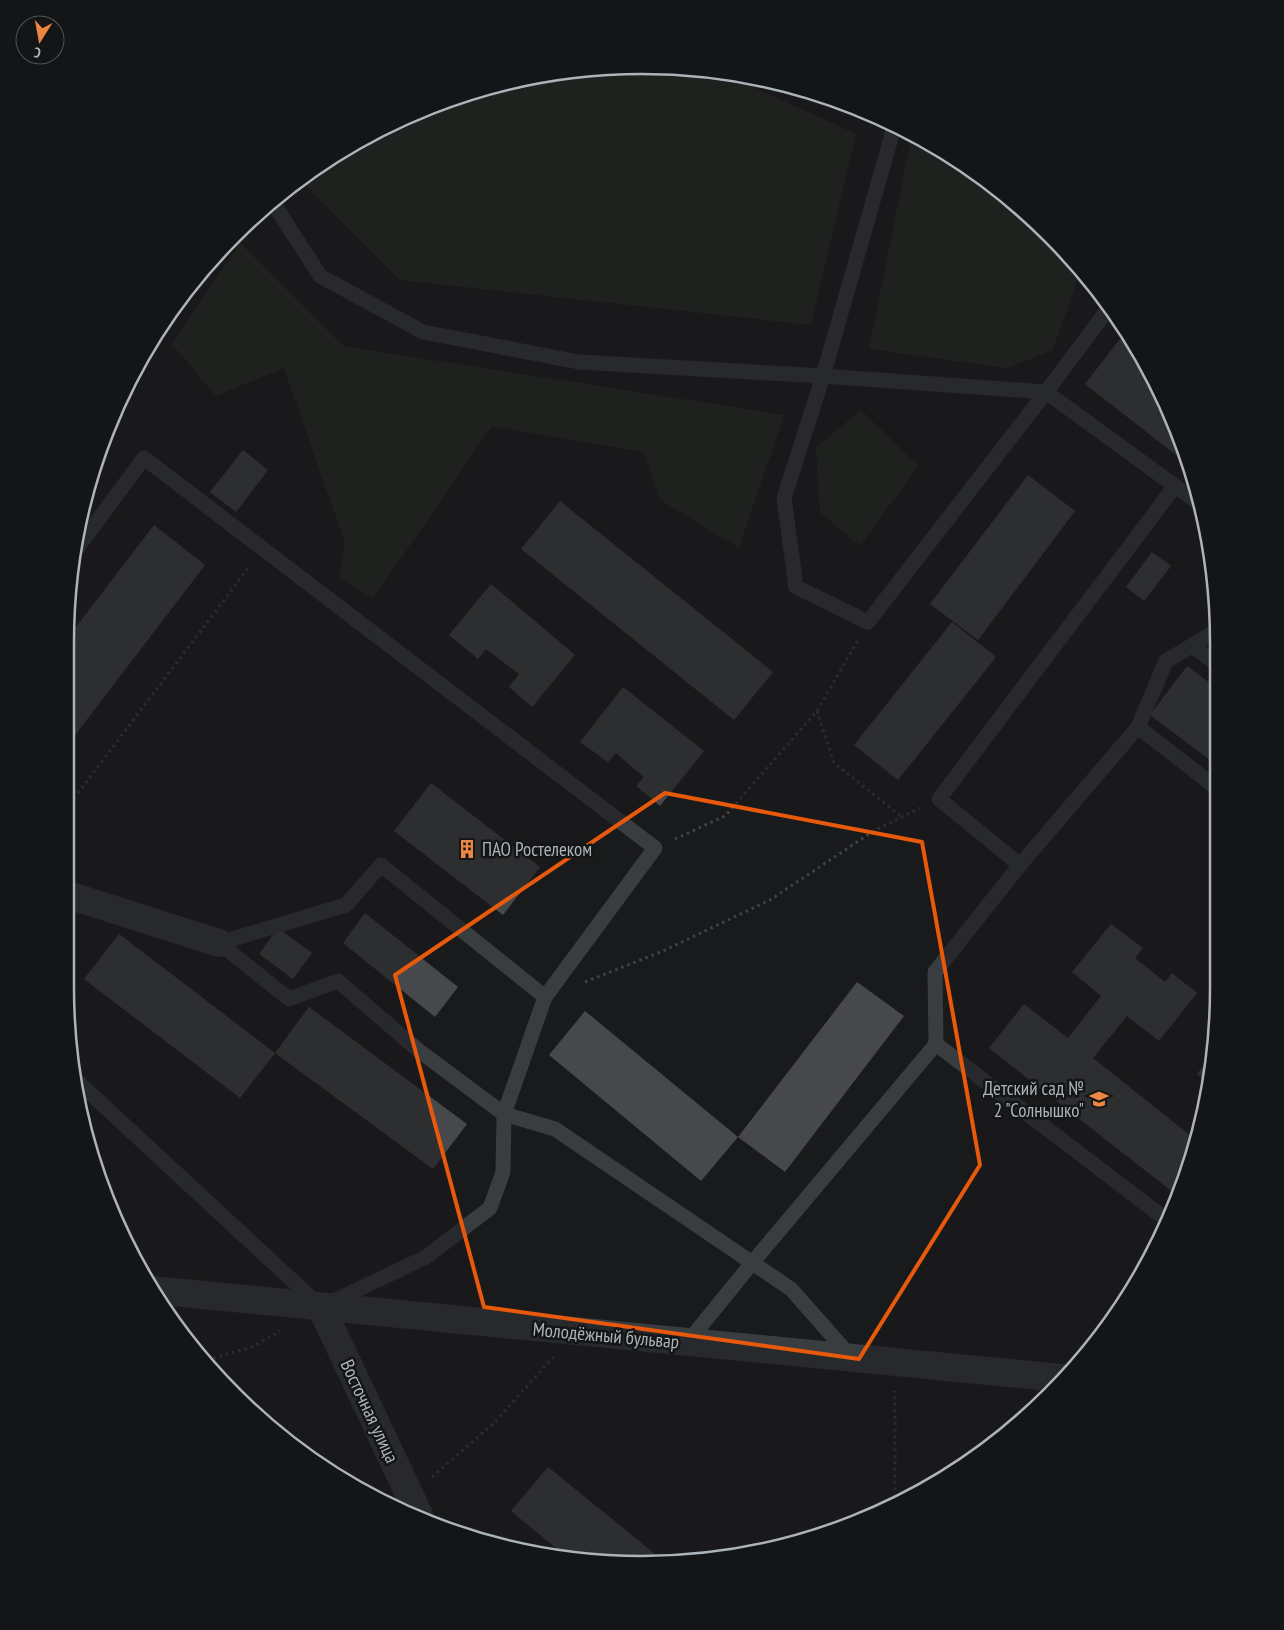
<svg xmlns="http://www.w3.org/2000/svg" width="1284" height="1630" viewBox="0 0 1284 1630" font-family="'PT Sans Narrow',sans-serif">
<rect width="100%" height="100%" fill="#191a1b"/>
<!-- green -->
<g fill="#242b23">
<path d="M679,66L722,73L856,134L811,325L400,280L301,180L353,142L456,96L566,70Z"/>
<path d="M910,143L1019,208L1076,261L1081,269L1053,350L1007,368L869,349Z"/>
<path d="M240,243L343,346L784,415L739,548L659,499L644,452L492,426L373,599L339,576L345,543L284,368L216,396L172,344Z"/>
<path d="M861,410L918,466L860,546L820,512L816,448Z"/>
</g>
<!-- building -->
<g fill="#46484b">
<path d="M1120,339L1143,357L1188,457L1190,466L1085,384Z"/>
<path d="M243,450L268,470L236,512L210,492Z"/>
<path d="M1028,475L1075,511L978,640L930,604Z"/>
<path d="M560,501L773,672L734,720L521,549Z"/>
<path d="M154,525L205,565L66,747V640Z"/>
<path d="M1152,552L1171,566L1144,601L1126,587Z"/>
<path d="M491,584L575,655L532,707L509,687L519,674L486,649L478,659L449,635Z"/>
<path d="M952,622L996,657L898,780L854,745Z"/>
<path d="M1187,666L1218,689V766L1150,715Z"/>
<path d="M623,687L704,751L660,806L636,786L644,777L616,753L608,762L580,742Z"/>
<path d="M431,783L540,867L503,915L394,831Z"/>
<path d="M365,913L458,987L435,1017L343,943Z"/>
<path d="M1111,924L1143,948L1135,958L1165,982L1172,973L1197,993L1159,1041L1127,1016L1093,1058L1196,1140L1179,1197L989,1048L1024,1004L1068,1038L1101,996L1072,972Z"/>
<path d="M278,928L312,953L293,979L259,954Z"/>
<path d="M119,934L275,1053L240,1098L84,979Z"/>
<path d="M857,982L904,1016L785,1172L738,1137Z"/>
<path d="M309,1007L467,1124L433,1169L275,1053Z"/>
<path d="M585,1011L738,1137L701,1181L549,1055Z"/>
<path d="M1212,1055L1211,1070L1210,1084L1197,1074Z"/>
<path d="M548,1467L665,1562L642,1565L564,1555L511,1511Z"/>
</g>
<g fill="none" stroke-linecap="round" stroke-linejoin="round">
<!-- path -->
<g stroke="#404447" stroke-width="3" stroke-dasharray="2.5 4" stroke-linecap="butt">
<path d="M817,711L834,763L902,817"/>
<path d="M66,809L249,567"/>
<path d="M675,839L725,816L817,711L858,640"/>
<path d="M585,982L663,951L770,900L872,832L920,808"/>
<path d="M207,1360L252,1347L280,1331"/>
<path d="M432,1477L494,1423L553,1357"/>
<path d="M895,1503V1391"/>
</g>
<!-- service -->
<g stroke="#3a3d40" stroke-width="15">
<path d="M895,124L823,376L784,498L796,587L868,622L1046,392L1197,502"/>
<path d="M272,201L320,276L423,332L579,362L823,376L1046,392L1109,308"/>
<path d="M1192,646L1218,665"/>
<path d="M1138,727L1166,661L1218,630"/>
<path d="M1020,865L1138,727L1218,789"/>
<path d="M219,943L289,999L338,981L418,1050L504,1114L555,1129L791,1289L851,1357"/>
<path d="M219,943L346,905L381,865L545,997"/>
<path d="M77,1081L321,1307L426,1257L490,1208L503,1172L504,1114L545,997L655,848L144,458L78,547"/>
<path d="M1168,1221L936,1044L935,972L1020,865L939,799L1175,486"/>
<path d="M687,1343L752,1263L936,1044"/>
</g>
<!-- minor -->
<g stroke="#3a3d40" stroke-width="28">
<path d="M65,894L219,943"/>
<path d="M152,1290L1061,1378"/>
<path d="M321,1307L419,1515"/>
</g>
</g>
<!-- marked area -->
<path d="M0 0H1284V1630H0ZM665,793L922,842L980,1165L859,1359L484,1307L395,975Z" fill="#191a1b" fill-opacity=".55" fill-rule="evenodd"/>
<path fill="none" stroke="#e8590c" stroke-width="4" stroke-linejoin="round" d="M665,793L922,842L980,1165L859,1359L484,1307L395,975Z"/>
<!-- icons -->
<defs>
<g id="building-bare" transform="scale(1.5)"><path d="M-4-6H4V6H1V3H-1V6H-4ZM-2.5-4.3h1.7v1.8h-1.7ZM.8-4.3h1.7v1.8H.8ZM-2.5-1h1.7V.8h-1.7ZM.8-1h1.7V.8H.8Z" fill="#ea8742" stroke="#141516" stroke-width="2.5" paint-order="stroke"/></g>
<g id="school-bare" transform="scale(1.5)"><path d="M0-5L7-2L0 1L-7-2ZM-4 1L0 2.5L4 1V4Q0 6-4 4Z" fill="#ea8742" stroke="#141516" stroke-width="2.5" paint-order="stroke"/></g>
</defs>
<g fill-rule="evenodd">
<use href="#building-bare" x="467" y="849"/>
<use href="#school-bare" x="1099" y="1099"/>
</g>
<g text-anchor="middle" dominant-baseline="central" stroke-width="5" stroke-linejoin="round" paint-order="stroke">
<!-- poi labels -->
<g font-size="19" fill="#acb4ba" stroke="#141516" text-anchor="start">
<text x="482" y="849">ПАО Ростелеком</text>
<text x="1084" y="1088" text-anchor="end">Детский сад №<tspan x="1084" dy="22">2 "Солнышко"</tspan></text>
</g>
<!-- street labels -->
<g font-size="19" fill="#acb4ba" stroke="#141516">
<text transform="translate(606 1335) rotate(5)">Молодёжный бульвар</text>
<text transform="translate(370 1411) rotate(65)">Восточная улица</text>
</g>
</g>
<!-- crop -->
<path d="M0 0H1284V1630H0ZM642 74H642A568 568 0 0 1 1210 642V988A568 568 0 0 1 642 1556H642A568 568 0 0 1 74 988V642A568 568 0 0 1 642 74Z" fill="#141516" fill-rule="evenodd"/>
<path fill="none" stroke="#acb4ba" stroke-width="2.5" d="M642 74H642A568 568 0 0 1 1210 642V988A568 568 0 0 1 642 1556H642A568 568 0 0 1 74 988V642A568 568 0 0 1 642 74Z"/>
<!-- north arrow -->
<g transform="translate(40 40) rotate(191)"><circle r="24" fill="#141516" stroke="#515558"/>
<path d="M0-4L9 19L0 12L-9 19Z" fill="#ea8742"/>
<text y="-8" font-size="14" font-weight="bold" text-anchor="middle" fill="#acb4ba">С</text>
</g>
</svg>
